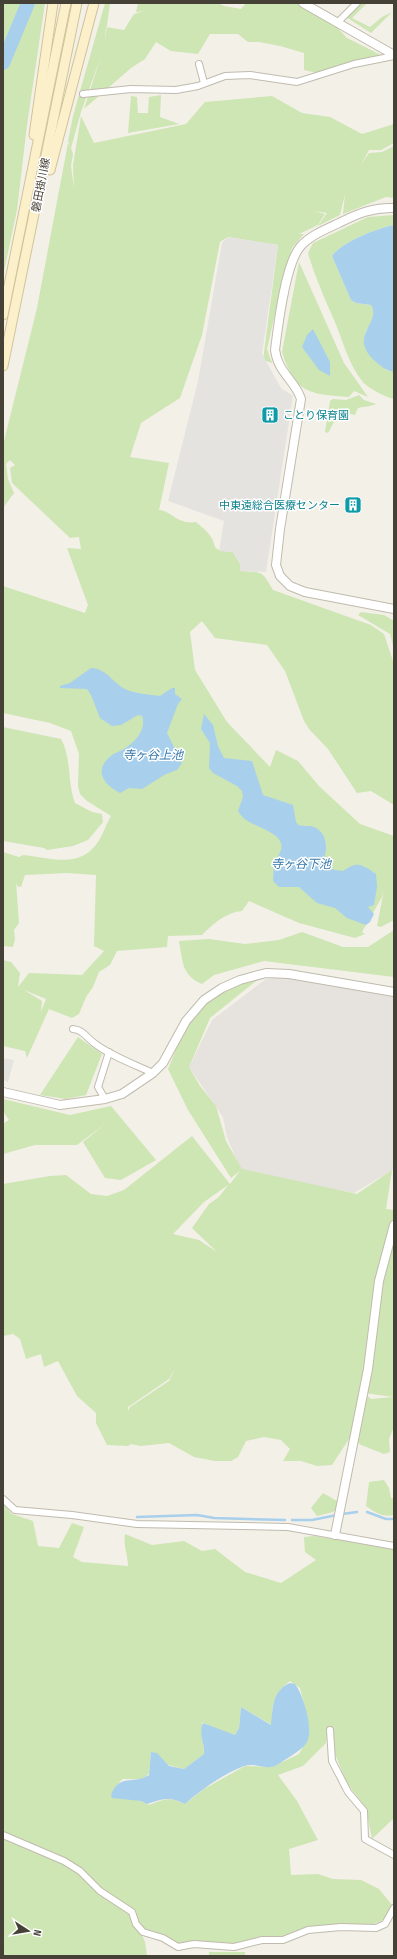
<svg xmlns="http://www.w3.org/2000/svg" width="397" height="1959" viewBox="0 0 397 1959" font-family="'Sofia Sans Condensed','Noto Sans JP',sans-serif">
<rect width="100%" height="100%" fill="#f3f0e8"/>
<!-- industrial -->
<path fill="#e6e2dd" d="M282,977L394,996V1169L354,1193L242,1173L227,1137L223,1117L189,1067L212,1020L266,979Z"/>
<!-- green -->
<g fill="#cee5b4" fill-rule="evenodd">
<path d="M3,3H28L11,38L29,3H45L27,125L17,210L3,276Z"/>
<path d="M105,3H110L105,41L106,27L124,30L134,14L144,11L136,12L138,3H218L224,6L241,9L246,3H301L330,20L347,38L381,55L317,73L304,70V53L280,46L259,42H248L238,34H210L198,54L171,51L156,42L145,59L131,68L84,109L101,56L81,112L71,148L73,154L71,166L74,188L73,165L81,116L94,143L186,124L205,102L272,96L302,113L330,117L362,134L394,124V143L381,150H369L361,165L369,153L382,152L394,146V198L386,197L343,214L345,194L340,215L318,226L327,213L314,211L325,214L318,225L299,234H304L292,248L282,283L267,349L272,363L263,360L278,245L228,237L220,242L202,335L180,398L141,423L130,457L169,463L159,510C172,511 177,525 196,522C200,526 205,529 208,533C220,547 207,550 233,552L240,564V571C263,572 262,571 273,590L371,625L384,634L394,664V805L371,791L357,793L328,749L309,729L304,721L285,671L267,645L215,638L202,621L190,632L195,670L227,722L270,767L276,750L298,761L319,786L360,824L394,836V920L381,927L377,926L384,890L382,897L362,932L365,934L355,938L299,923L249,901L242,911C226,912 213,924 202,935L168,936L167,947L117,951L110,965L99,972L93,987L86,997L79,1014L72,1018L49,1009L27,1058L25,1051L3,1046V960L11,962L20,973L18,987L29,973L82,975L104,951L94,946L96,875L67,873L25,875L21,887L17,886L16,882L19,923L14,930L15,939L13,947L3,946V852L19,857L23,855C46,857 75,868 93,848C101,841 105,826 111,816L87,801L80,794L78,786L79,754L71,731L50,723L3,713V586L85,613L88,605L67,548L81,549L79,537L70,538L12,483L10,468L15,465L10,460L6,464L8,479L14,493L3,508V445L37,308L68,143L70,146L68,141L73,116ZM24,990L46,999L41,1012L42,1001Z"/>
<path d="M359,3H367L352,18L370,27L382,17L392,12L371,33L346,17Z"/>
<path d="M161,95L160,117L179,124L128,133L131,96L137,97L138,113H148L149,97Z"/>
<path d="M394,215V225C376,229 343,241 332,256L351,300L356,303L371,305C377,315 370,324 365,333L386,370L394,372V399C387,398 366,387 362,381C349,364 343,342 335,322C325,299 315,277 308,253L313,243L368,217Z"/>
<path d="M299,262L344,363L368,397L354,391L349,397C310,394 295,394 282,352Z"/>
<path d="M359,395L364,400L376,404C370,407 364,406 358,408L355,415L341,412L342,419L334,422L328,433L325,432L330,401L333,399L346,400Z"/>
<path d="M361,612L384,615L394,621V650L390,634L358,615Z"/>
<path d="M3,727L61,739C72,759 67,782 75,803L92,812L102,814L103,822L88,840L73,846L47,850L44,848L3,841Z"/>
<path d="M394,930V977L264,961L214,975L202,984C181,975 183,961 179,941L209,939L245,944L279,940L302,932L343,947H368Z"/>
<path d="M266,973L210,1018L189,1067L200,1086L216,1106L226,1141L242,1169L357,1194L392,1170L386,1209L394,1210V1397L364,1393L371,1399L393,1397L394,1399V1427L389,1439L390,1452L384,1454L361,1445L355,1439L360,1422L332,1465L317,1466L301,1461H283L290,1449L281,1440L264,1437L246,1441L238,1457L231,1461H215L194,1457L169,1443L141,1446L131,1444L128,1446L107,1445L96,1423V1413L77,1396L58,1361L44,1367L41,1354L26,1359L20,1339L13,1334L3,1336V1184L50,1176L66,1175L91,1194L107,1196L124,1190L192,1136L230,1184L240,1171L231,1178L188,1110L168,1069L189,1018L215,993ZM228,1185L219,1197L209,1204L192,1228L217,1252L199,1240L173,1234L204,1202ZM175,1369L169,1381L130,1407L128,1411V1407L169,1379Z"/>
<path d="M78,1037L102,1054L86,1095L66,1099L40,1095Z"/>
<path d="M3,1099L70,1115L111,1106L156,1160L121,1180L105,1178L83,1142L106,1123L77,1145H35L3,1154V1117L4,1123L9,1120L3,1111Z"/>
<path d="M384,1480L389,1488L391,1498H394V1515C384,1518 374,1512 366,1506L369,1482Z"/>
<path d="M323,1493L337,1501L338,1508L333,1512L317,1516L311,1508Z"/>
<path d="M3,1504L12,1514L33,1521L38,1546L59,1548L72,1523L84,1527L73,1557L82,1562L128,1566C128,1556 123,1544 125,1534L152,1545L184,1541L202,1551L215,1549L245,1572L281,1583L316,1560L305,1552L304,1537L314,1536L394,1549V1818L372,1839L366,1808L347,1783L335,1754L332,1729L328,1728L326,1743L303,1766L278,1775L297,1801L318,1840L289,1849L291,1875L318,1874L333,1879L361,1880L379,1889L392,1905V1912L381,1921L371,1925L308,1930L283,1940L234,1946L178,1947L139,1928L145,1942L147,1956H3ZM290,1681L300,1688L308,1719V1738L299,1754L272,1767L245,1766L204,1789L185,1804C170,1796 164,1799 149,1805L141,1801L111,1795L122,1779H144L149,1773L151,1752L157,1754L168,1765L184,1769L204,1754L202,1722L225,1733L235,1735L239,1728L241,1707L272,1725C272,1704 273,1694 290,1681Z"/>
<rect x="209" y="1952" width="36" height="4"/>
</g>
<!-- parking -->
<g fill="#e5e3e0">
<path d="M228,237L278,245L262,354L281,388L293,396L266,572L240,571V564L233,552L219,551L224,521L168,501L198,381L222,243Z"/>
<path d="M3,1058L14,1060L8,1082L3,1080Z"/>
</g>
<!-- water -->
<g fill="#a8d0ec">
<path d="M394,225V372C385,370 382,367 375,361C347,336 382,323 371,305L356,303L351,300L332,256C343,241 376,229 394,225Z"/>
<path d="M313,329L330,362V376L319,370L302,347L307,335Z"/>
<path d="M91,668C106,668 113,683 125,689C133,693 151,695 160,696L172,688H175V694L182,699L178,704L167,733L182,763L177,770L166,774L142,789L129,788L120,793C105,785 92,771 111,756C114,753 119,752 122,750C134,744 147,730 142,716L138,715L121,725L112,726L100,718L91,695L87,689L60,688V686L70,683Z"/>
<path d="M204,714L213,725L218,746L224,758L252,761L263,795L293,805L296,822L298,825C302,826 307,826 311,826C325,829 329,846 324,857C326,869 333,870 343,871C358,861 361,864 376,874L377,887L374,905L368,907L374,914L370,922L366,925L347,918L335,908L317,903L299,887H279L273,881L274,861C297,836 261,830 246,820C243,818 240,814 238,811L243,797L242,791L237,786L213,773L209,768L210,743L201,729Z"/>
<path d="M290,1683L295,1684C303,1694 314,1729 307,1742C303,1749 295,1753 288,1758C284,1760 277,1766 272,1767C263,1768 254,1763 244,1766C223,1774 202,1789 185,1804C170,1796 162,1799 147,1804L141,1801L112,1798L111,1795C119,1773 134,1785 149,1775L151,1752L157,1753L169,1766L184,1769L204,1754C205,1744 198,1733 203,1723L235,1735L239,1728L241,1707L271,1725C273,1707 272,1691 290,1683Z"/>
</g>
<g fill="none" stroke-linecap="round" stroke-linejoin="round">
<!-- stream -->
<g stroke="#a8d0ec" stroke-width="2.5">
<path d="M367,1512L386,1519H394"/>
<path d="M342,1514L357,1512"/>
<path d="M137,1517L197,1515L214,1518L285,1520"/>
<path d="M292,1520H312L337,1515"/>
</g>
<!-- river -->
<path stroke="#a8d0ec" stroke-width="14" d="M3,63L28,3"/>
<!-- minor casing -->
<g stroke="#c1bbae" stroke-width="8">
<g id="minor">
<path d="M337,23L357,3"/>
<path d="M199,64L204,83"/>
<path d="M83,94L131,89L176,90L198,86L225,76L250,75L297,82L354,64L394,56"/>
<path d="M73,1029C83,1030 86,1037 94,1043C111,1056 133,1064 153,1073"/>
<path d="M105,1099L98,1087L109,1052"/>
<path d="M3,1499L15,1510L72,1515L137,1524L288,1527L394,1546"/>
<path d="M330,1730L332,1761L348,1792L364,1811L365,1839L394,1855"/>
<path d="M3,1835L64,1861L80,1871L100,1891L132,1912L136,1924L143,1932L163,1938L178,1947L194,1944L234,1947L262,1940H283L308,1930L341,1927L376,1928L385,1924L394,1908"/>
</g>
</g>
<!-- tertiary casing -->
<g stroke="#c1bbae" stroke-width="10">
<g id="tertiary">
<path d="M303,3L394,55"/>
<path d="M394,208C373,207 357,214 339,223C326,229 309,236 300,247C285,265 278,326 275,350C278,373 295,380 301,399L280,529L276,565L280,576L290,586L305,592L394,609"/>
<path d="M3,1092L60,1105L105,1099L122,1094L153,1073L163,1063L186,1021L204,1000L222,988L240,980L266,973L289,974L394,992"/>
<path d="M335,1535L368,1369L379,1281L394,1225"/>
</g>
</g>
<!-- secondary casing -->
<g stroke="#d0c39a" stroke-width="11">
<g id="secondary">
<path d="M34,135L53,3"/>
<path d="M50,170L94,3"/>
<path d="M3,315L66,3"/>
<path d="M3,366L77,3"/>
</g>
</g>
<!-- minor -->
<use href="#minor" stroke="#fff" stroke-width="6"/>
<!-- tertiary -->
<use href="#tertiary" stroke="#fff" stroke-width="8"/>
<!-- secondary -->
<use href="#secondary" stroke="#fbf0ca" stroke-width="9"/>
</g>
<!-- icons -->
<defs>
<g id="building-square" transform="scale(0.9)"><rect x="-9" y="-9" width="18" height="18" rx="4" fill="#0f9aa8" stroke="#fff"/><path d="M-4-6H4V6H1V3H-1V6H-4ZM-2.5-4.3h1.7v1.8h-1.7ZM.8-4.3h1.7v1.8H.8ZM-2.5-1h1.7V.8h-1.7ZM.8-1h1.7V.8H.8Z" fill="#fff"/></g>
</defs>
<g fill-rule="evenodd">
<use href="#building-square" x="270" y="415"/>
<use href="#building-square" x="353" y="505"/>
</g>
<g text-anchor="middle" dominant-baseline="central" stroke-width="3" stroke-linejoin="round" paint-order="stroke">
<!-- street labels -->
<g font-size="11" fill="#464137" stroke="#fff">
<text transform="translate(41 185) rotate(-79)">磐田掛川線</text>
</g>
<!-- culture labels -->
<g font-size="11" fill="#0d838f" stroke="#fff" text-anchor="start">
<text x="283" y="415">ことり保育園</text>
<text x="340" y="505" text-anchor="end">中東遠総合医療センター</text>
</g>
<!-- water labels -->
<g font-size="12" font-style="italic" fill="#3679ac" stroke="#fff">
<text x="153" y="755">寺ヶ谷上池</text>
<text x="301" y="864">寺ヶ谷下池</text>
</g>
</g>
<!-- border -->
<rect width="397" height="1959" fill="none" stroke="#464137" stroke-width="8"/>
<!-- north arrow -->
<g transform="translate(28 1931) rotate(102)" stroke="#ffffff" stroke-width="3" paint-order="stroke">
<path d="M0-3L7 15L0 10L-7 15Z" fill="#464137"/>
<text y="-6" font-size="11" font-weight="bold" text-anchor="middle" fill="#464137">N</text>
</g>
</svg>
